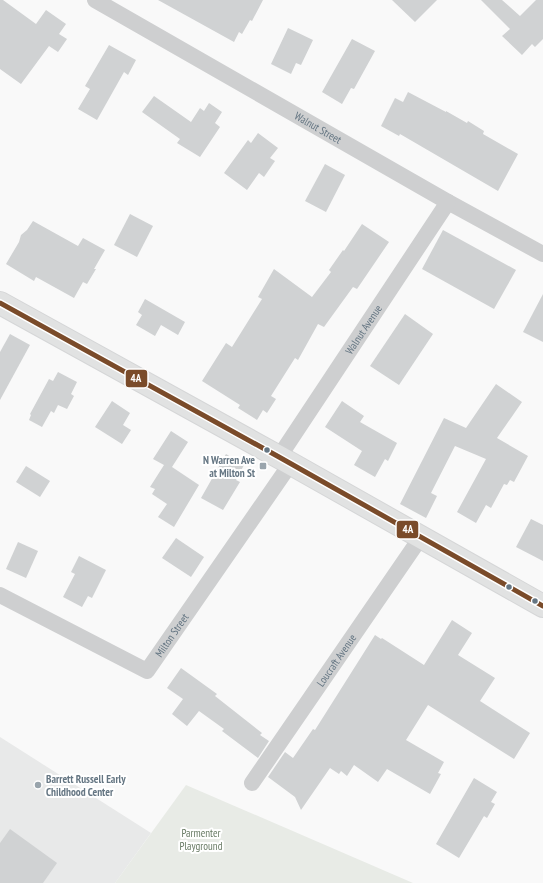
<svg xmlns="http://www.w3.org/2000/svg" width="543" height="883" viewBox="0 0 543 883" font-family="'PT Sans Narrow',sans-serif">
<rect width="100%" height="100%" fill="#f9f9f9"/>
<!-- built -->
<path fill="#e8e9e9" d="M0,737L151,833L115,883H0Z"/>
<!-- green -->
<path fill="#e8ebe6" d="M186,785L413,883H115Z"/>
<!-- building -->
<g fill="#d0d2d3">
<path d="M0,0H3L36,24L46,10L66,24L59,34L67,39L58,52L49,46L21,84L0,69Z"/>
<path d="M158,0H263L252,21L250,20L242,34L239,32L234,42Z"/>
<path d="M392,0H437L415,22Z"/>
<path d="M481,0H502L520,16L536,0H543V39L535,47L532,44L522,55L502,36L510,29Z"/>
<path d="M288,28L313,40L301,65L296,63L291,74L271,64Z"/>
<path d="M352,39L375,51L354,89L351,88L342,104L322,92Z"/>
<path d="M109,45L136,60L128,75L124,72L97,120L78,109L90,89L85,86Z"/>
<path d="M408,92L446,112V111L467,123L468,121L484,131L483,134L518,154L498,191L400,134L399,136L381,126L395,98L403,102Z"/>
<path d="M154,96L191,122L200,108L204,111L209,103L222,112L215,123L220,127L200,157L177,143L180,139L142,112Z"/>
<path d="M258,133L278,148L270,158L275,161L264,177L259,173L247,190L224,173L248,140L251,143Z"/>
<path d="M325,164L345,175L326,212L305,201Z"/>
<path d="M130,214L153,226L137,257L114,245Z"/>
<path d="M33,221L78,246L83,238L105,250L94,269H96L87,284L83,282L74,298L36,277L34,281L6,264L19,242L21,235L27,230Z"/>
<path d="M362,224L389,242L357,289L353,287L324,327L318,324L298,360L295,358L271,396L276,399L267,413L263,410L257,420L238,408L240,405L202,381L226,343L232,347L262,299L258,297L274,269L312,297L331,272L329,270L343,250L344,251Z"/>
<path d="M443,230L516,270L494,309L422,269Z"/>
<path d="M543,294V342L523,332Z"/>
<path d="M145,299L185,322L178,335L161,325L155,336L136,325L142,315L138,312Z"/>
<path d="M405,314L433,334L399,385L370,366Z"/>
<path d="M10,334L30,345L0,400V352Z"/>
<path d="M58,372L77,382L71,394L74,396L67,409L58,405L54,413L51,411L42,427L29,420L31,415L30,414L49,379L53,381Z"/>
<path d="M496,384L522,402L497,438L528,456L514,482L510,480L507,485L504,484L491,508L486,505L476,523L457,512L486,459L455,446L431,493L437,496L426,518L400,504L444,418L466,428Z"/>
<path d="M112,401L130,413L123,425L131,430L122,444L95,427Z"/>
<path d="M342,401L364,416L360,422L397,443L388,461L385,459L375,477L354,465L362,451L325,427Z"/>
<path d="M171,431L188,442L172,467L199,485L174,527L158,517L167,504L152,494L155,489L150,487L164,465L153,459Z"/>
<path d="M226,454L244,465L236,480L240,482L223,510L201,498Z"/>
<path d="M26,466L50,481L40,497L16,482Z"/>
<path d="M531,519L543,525V561L516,547Z"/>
<path d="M176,538L204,557L191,577L162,558Z"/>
<path d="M18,542L38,551L26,578L6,569Z"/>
<path d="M79,556L106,570L92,598L88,596L82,607L63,597L75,574L71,572Z"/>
<path d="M452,620L472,633L458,655L495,678L480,701L530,733L514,759L428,705L406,740L444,762L438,773L441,774L430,794L387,769L378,782L354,765L347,776L341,771L339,774L330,768L301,810L295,797L268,777L285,752L293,758L313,729L315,730L375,635L381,639L382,638L424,665Z"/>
<path d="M181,668L217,694L215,696L262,733L260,735L269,741L258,758L222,731L224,729L199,711L187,726L172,714L183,699L167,688Z"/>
<path d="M474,778L497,792L491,802L495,804L487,818L484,816L459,858L436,844Z"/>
<path d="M10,829L57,863L43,883H0V843Z"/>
</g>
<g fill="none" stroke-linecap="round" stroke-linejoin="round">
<!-- secondary casing -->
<g stroke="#d5d6d7" stroke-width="24">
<path id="secondary" d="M0,303L279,457L543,606"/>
</g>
<!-- street -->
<g stroke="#cecfd0" stroke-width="16">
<path id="s1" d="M95,0L448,202L543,254"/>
<path id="s2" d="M279,457L448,202"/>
<path id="s3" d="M0,595L147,671L291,463"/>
<path id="s4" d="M252,783L421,537"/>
</g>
<!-- secondary -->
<use href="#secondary" stroke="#e1e2e2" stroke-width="22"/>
<!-- bus-1 casing -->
<g stroke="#fff" stroke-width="8">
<path id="bus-1" d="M0,303L279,457L543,606"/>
</g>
<!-- bus-1 -->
<use href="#bus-1" stroke="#7a4b2a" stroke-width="5"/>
</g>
<!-- markers -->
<g fill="#657683" stroke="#fff" stroke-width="1.5">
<circle cx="267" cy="450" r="3.5"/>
<circle cx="509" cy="587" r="3.5"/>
<circle cx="535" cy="601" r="3.5"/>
</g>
<g fill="#99a4ac" stroke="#fff" stroke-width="1.5">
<rect x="259" y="462" width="8" height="8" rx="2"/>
<circle cx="38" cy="785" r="4"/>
</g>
<g text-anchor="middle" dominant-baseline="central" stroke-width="4" stroke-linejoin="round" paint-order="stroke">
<!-- street labels -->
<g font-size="11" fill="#657683" stroke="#fff">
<text stroke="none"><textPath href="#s1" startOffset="257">Walnut Street</textPath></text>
<text stroke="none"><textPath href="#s2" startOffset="153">Walnut Avenue</textPath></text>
<text stroke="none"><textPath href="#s3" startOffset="209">Milton Street</textPath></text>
<text stroke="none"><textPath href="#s4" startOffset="149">Loucraft Avenue</textPath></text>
</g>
<!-- poi labels -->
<g font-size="11" font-weight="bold" fill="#657683" stroke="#fff" text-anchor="end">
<text x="255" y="460">N Warren Ave<tspan x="255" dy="13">at Milton St</tspan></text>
<text x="46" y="779" text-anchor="start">Barrett Russell Early<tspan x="46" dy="13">Childhood Center</tspan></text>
</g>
<!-- park labels -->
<g font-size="11" fill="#687a64" stroke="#fff">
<text x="201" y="833">Parmenter<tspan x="201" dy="13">Playground</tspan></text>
</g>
</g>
<g stroke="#fff" stroke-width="1.5">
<rect x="125" y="369" width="23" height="19" rx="4" fill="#7a4b2a"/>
<rect x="396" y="520" width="23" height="19" rx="4" fill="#7a4b2a"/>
</g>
<g font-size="11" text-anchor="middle" font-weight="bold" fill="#fff">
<text x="136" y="382">4A</text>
<text x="408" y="533">4A</text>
</g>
</svg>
